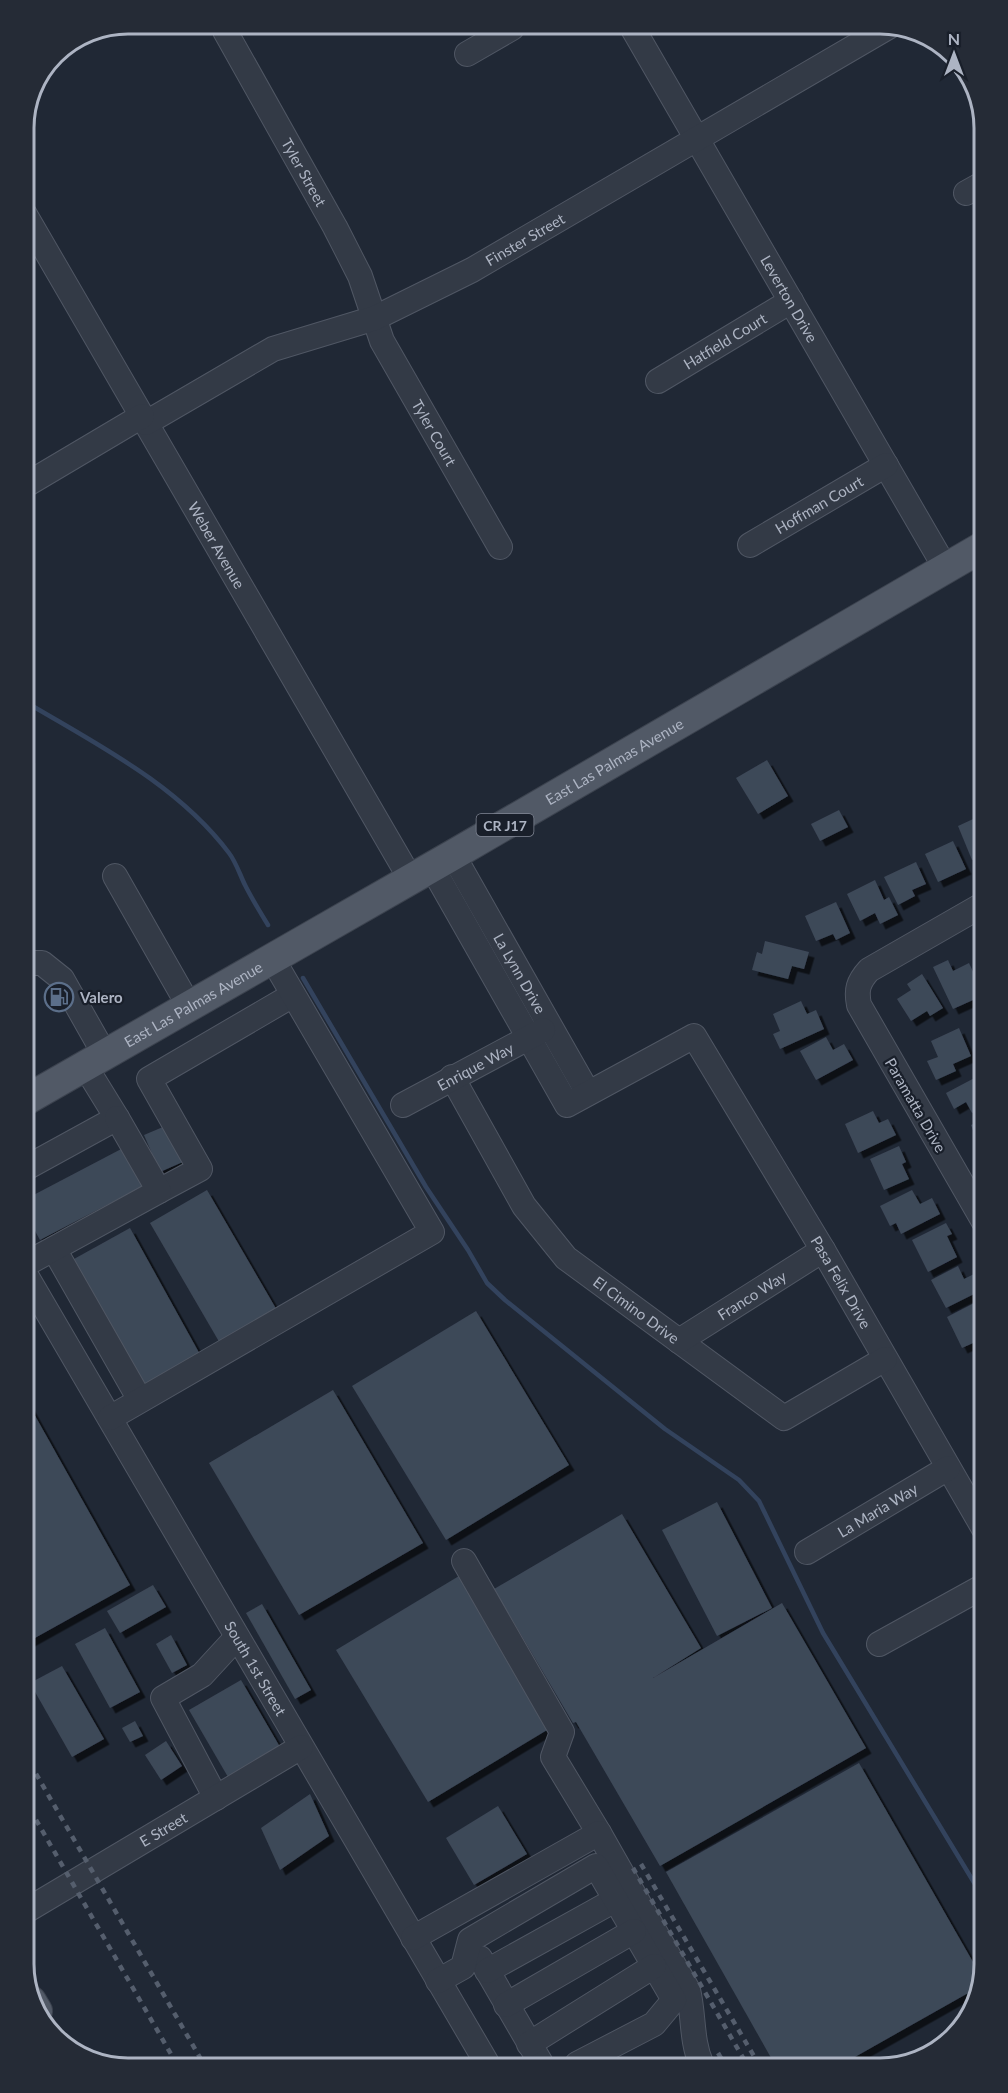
<svg xmlns="http://www.w3.org/2000/svg" width="1008" height="2093" viewBox="0 0 1008 2093" font-family="Lato,sans-serif">
<defs>
<filter id="shadow"><feDropShadow dx="5.5" dy="5.5" stdDeviation="0" flood-color="#0009"/></filter>
</defs>
<rect width="100%" height="100%" fill="#202835"/>
<g fill="none" stroke-linecap="round" stroke-linejoin="round">
<!-- stream -->
<g stroke="#33435d" stroke-width="4.5">
<path d="M24,701C96,744 177,784 229,853C236,862 240,875 245,885C252,899 260,912 268,925"/>
<path d="M303,978L426,1187L468,1250L487,1283L505,1300L665,1429L739,1480L759,1501L823,1633L984,1899"/>
</g>
</g>
<!-- building -->
<g fill="#3e4858" filter="url(#shadow)">
<path d="M767,760L788,796L758,814L736,778Z"/>
<path d="M839,810L848,827L820,841L811,824Z"/>
<path d="M984,814V855L972,860L958,826Z"/>
<path d="M953,841L966,869L938,882L925,854Z"/>
<path d="M916,862L926,884L912,890L915,896L898,905L884,877Z"/>
<path d="M875,880L884,900L889,897L898,915L880,924L875,913L860,921L847,894Z"/>
<path d="M836,902L850,933L836,940L833,934L816,941L805,916Z"/>
<path d="M765,941L809,952L804,969L792,966L788,979L752,970L757,952L762,954Z"/>
<path d="M984,950V972L975,954Z"/>
<path d="M948,960L953,971L969,963L984,995L953,1009L933,967Z"/>
<path d="M922,974L943,1008L930,1016L927,1011L911,1021L897,999L911,990L907,984Z"/>
<path d="M801,1001L807,1014L816,1010L824,1029L780,1049L773,1034L780,1031L773,1014Z"/>
<path d="M959,1028L971,1056L953,1064L956,1071L936,1080L927,1061L938,1057L931,1041Z"/>
<path d="M826,1037L833,1050L844,1044L853,1060L816,1080L800,1051Z"/>
<path d="M984,1073V1107L972,1113L966,1102L954,1109L946,1093Z"/>
<path d="M873,1111L879,1123L888,1119L896,1135L858,1153L845,1124Z"/>
<path d="M984,1119V1160L971,1125Z"/>
<path d="M170,1124L185,1161L160,1172L144,1135Z"/>
<path d="M899,1146L906,1162L902,1164L909,1179L884,1190L870,1159Z"/>
<path d="M125,1147L145,1185L40,1240L24,1211V1200Z"/>
<path d="M207,1190L278,1312L221,1345L150,1223Z"/>
<path d="M912,1190L920,1204L932,1198L940,1214L901,1234L896,1223L890,1226L880,1206Z"/>
<path d="M946,1223L952,1234L947,1236L957,1257L928,1272L912,1240Z"/>
<path d="M130,1228L202,1358L146,1389L74,1259Z"/>
<path d="M958,1266L964,1279L976,1273L984,1289L946,1308L931,1280Z"/>
<path d="M984,1298V1338L962,1348L947,1317Z"/>
<path d="M476,1311L569,1465L446,1540L352,1386Z"/>
<path d="M984,1347V1364L978,1349Z"/>
<path d="M333,1390L423,1543L299,1615L209,1463Z"/>
<path d="M24,1396L130,1585L24,1644Z"/>
<path d="M717,1502L772,1608L717,1636L662,1530Z"/>
<path d="M622,1514L701,1648L653,1678L782,1603L866,1748L660,1866L576,1722L573,1723L494,1589Z"/>
<path d="M459,1576L552,1727L428,1802L336,1650Z"/>
<path d="M153,1585L166,1607L120,1633L107,1611Z"/>
<path d="M262,1604L311,1690L295,1699L246,1613Z"/>
<path d="M105,1628L140,1692L110,1708L75,1644Z"/>
<path d="M171,1635L187,1665L172,1673L156,1644Z"/>
<path d="M62,1666L104,1739L72,1757L30,1683Z"/>
<path d="M241,1680L280,1747L228,1777L189,1710Z"/>
<path d="M135,1721L143,1736L130,1742L122,1728Z"/>
<path d="M166,1741L182,1766L161,1780L145,1755Z"/>
<path d="M859,1763L981,1976L977,1988L846,2062L774,2063L666,1872Z"/>
<path d="M310,1794L329,1836L280,1870L261,1828Z"/>
<path d="M498,1806L527,1854L474,1885L446,1838Z"/>
</g>
<g fill="none" stroke-linecap="round" stroke-linejoin="round">
<!-- minor casing -->
<g stroke="#505764" stroke-width="26">
<g id="minor">
<path id="s1" d="M632,27L946,569"/>
<path id="s2" d="M225,31L335,227L360,276L382,341L500,547"/>
<path d="M467,54L512,28"/>
<path d="M966,193L984,183"/>
<path id="s3" d="M24,213L410,878"/>
<path id="s4" d="M658,381L791,301"/>
<path id="s5" d="M146,423L273,349L375,318L472,270L890,26"/>
<path d="M24,486L142,416"/>
<path id="s6" d="M750,545L886,465"/>
<path id="s7" d="M453,855L588,1093"/>
<path id="s8" d="M432,867L567,1105L694,1036L823,1250L984,1529"/>
<path d="M115,876L189,1006"/>
<path d="M24,963H42L62,979L105,1055"/>
<path id="s9" d="M452,1077L524,1206L566,1258L784,1418L885,1359"/>
<path id="s10" d="M403,1105L543,1030"/>
<path d="M24,1169L117,1118L85,1066"/>
<path d="M159,1191L200,1169L149,1079L293,995"/>
<path d="M984,1222L859,1005C856,990 858,982 869,970L984,904"/>
<path d="M54,1249L140,1400"/>
<path d="M24,1265L159,1191L117,1118"/>
<path id="s11" d="M24,1272L488,2065"/>
<path id="s12" d="M679,1341L823,1250"/>
<path d="M110,1418L432,1232L272,958"/>
<path id="s13" d="M807,1552L948,1468"/>
<path d="M464,1561L562,1732L553,1757L599,1833"/>
<path d="M879,1644L984,1586"/>
<path d="M216,1798L163,1698L202,1675L237,1637"/>
<path id="s14" d="M24,1912L301,1747"/>
<path d="M413,1938L599,1833L688,1990C694,2014 691,2040 701,2063"/>
<path d="M480,1958L542,2065"/>
<path d="M487,1971L615,1900"/>
<path d="M438,1981L463,1967L470,1940L596,1866L674,2000L654,2024L577,2064"/>
<path d="M506,2005L634,1931"/>
<path d="M529,2044L654,1966"/>
</g>
</g>
<!-- major casing -->
<g stroke="#3c434f" stroke-width="32">
<g id="major">
<path id="s15" d="M24,1101L453,855L984,546"/>
<path d="M31,2001L37,2011"/>
</g>
</g>
<!-- minor -->
<use href="#minor" stroke="#333a46" stroke-width="24"/>
<!-- major -->
<use href="#major" stroke="#515966" stroke-width="30"/>
<!-- rail -->
<g stroke="#555e6d" stroke-width="4.5" stroke-dasharray="6 6" stroke-linecap="butt">
<path d="M24,1753L206,2068"/>
<path d="M24,1799L179,2068"/>
<path d="M641,1864L758,2063"/>
<path d="M633,1868L746,2063"/>
<path d="M718,2053L724,2063"/>
</g>
</g>
<!-- icons -->
<defs>
<g id="fuel-ring" transform="scale(1.5)"><circle r="9.5" fill="#191f2a" stroke="#5c6f8a" stroke-width="1.5"/><path d="M-5.5-6h7V0h2V4h1.3V-2.5L3-4.5l.8-.8L6-3V5H2.5V1h-1V6h-7ZM-4.2-4.7v3.2H.2V-4.7Z" fill="#5c6f8a"/></g>
</defs>
<g fill-rule="evenodd">
<use href="#fuel-ring" x="59" y="997"/>
</g>
<g text-anchor="middle" dominant-baseline="central" stroke-width="4.5" stroke-linejoin="round" paint-order="stroke">
<!-- shield labels -->
<rect fill="#191f2a" stroke="#818795" stroke-width="1.5" x="476.5" y="814" width="57" height="22" rx="4.5"/>
<g font-size="14" font-weight="bold" fill="#adb4c3">
<text x="505" y="825">CR J17</text>
</g>
<!-- street labels -->
<g font-size="15" fill="#adb4c3" stroke="#191f2a">
<text stroke="none"><textPath href="#s2" startOffset="162">Tyler Street</textPath></text>
<text stroke="none"><textPath href="#s5" startOffset="423">Finster Street</textPath></text>
<text stroke="none"><textPath href="#s1" startOffset="314">Leverton Drive</textPath></text>
<text stroke="none"><textPath href="#s4" startOffset="78">Hatfield Court</textPath></text>
<text stroke="none"><textPath href="#s2" startOffset="454">Tyler Court</textPath></text>
<text stroke="none"><textPath href="#s6" startOffset="80">Hoffman Court</textPath></text>
<text stroke="none"><textPath href="#s3" startOffset="384">Weber Avenue</textPath></text>
<text stroke="none"><textPath href="#s15" startOffset="681">East Las Palmas Avenue</textPath></text>
<text stroke="none"><textPath href="#s7" startOffset="136">La Lynn Drive</textPath></text>
<text stroke="none"><textPath href="#s15" startOffset="195">East Las Palmas Avenue</textPath></text>
<text stroke="none"><textPath href="#s10" startOffset="82">Enrique Way</textPath></text>
<text transform="translate(916 1105) rotate(60)">Paramatta Drive</text>
<text stroke="none"><textPath href="#s8" startOffset="705">Pasa Felix Drive</textPath></text>
<text stroke="none"><textPath href="#s12" startOffset="86">Franco Way</textPath></text>
<text stroke="none"><textPath href="#s9" startOffset="302">El Cimino Drive</textPath></text>
<text stroke="none"><textPath href="#s13" startOffset="82">La Maria Way</textPath></text>
<text stroke="none"><textPath href="#s11" startOffset="459">South 1st Street</textPath></text>
<text stroke="none"><textPath href="#s14" startOffset="162">E Street</textPath></text>
</g>
<!-- poi labels -->
<g font-size="15" font-weight="bold" fill="#adb4c3" stroke="#191f2a" text-anchor="start">
<text x="80" y="997">Valero</text>
</g>
</g>
<!-- crop -->
<path d="M0 0H1008V2093H0ZM128 34H880A94 94 0 0 1 974 128V1964A94 94 0 0 1 880 2058H128A94 94 0 0 1 34 1964V128A94 94 0 0 1 128 34Z" fill="#252b36" fill-rule="evenodd"/>
<path fill="none" stroke="#adb4c3" stroke-width="3" d="M128 34H880A94 94 0 0 1 974 128V1964A94 94 0 0 1 880 2058H128A94 94 0 0 1 34 1964V128A94 94 0 0 1 128 34Z"/>
<!-- north arrow -->
<g transform="translate(954 54)" stroke="#191f2a" stroke-width="4.5" paint-order="stroke">
<path d="M0-4.5L10 22L0 15L-10 22Z" fill="#adb4c3"/>
<text y="-9" font-size="16" font-weight="bold" text-anchor="middle" fill="#adb4c3">N</text>
</g>
</svg>
